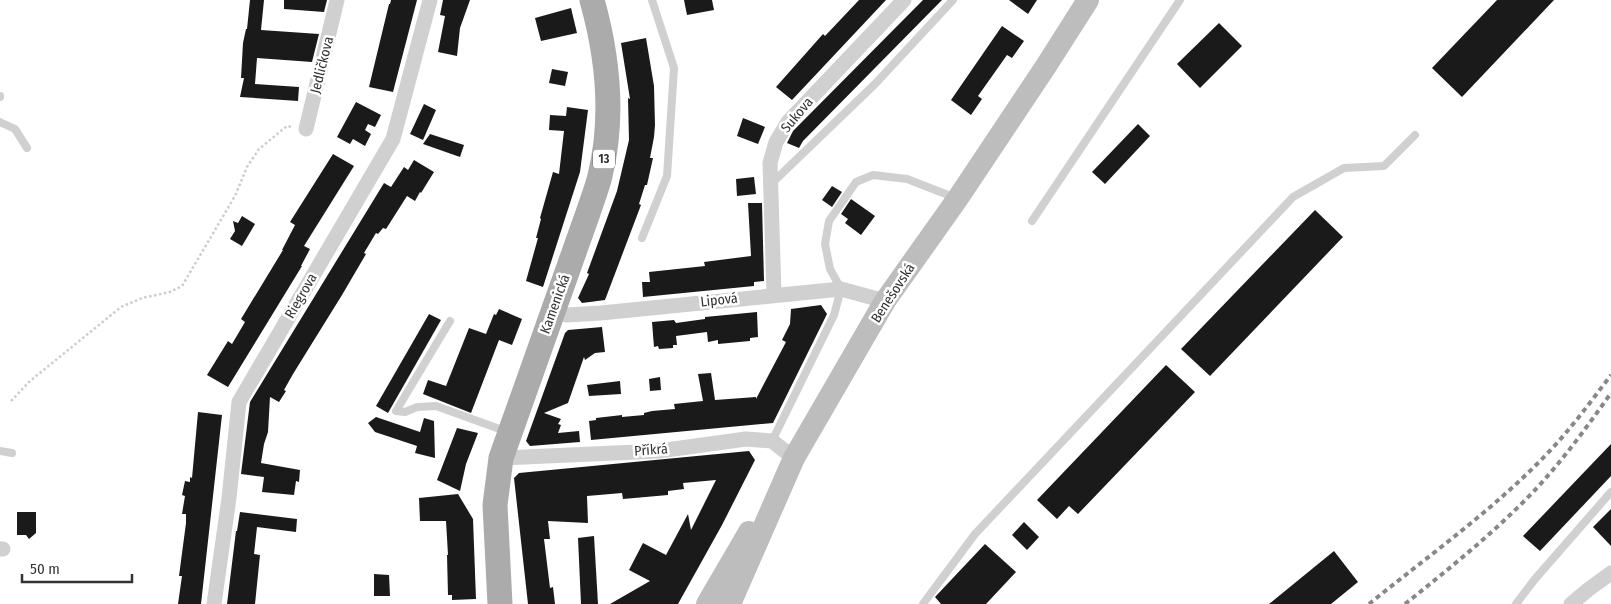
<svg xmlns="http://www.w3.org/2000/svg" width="1611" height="604" viewBox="0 0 1611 604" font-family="'Fira Sans Condensed',sans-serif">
<rect width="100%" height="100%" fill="#fff"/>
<!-- building -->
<g fill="#1a1a1a">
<path d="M250,0H264L261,30L319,34L312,62L257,58L255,84L299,87L298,101L240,97L244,78H241L243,43L246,29H247Z"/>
<path d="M284,0H327L324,12L284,9Z"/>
<path d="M391,0H417L393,92L369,87L389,4H390Z"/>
<path d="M443,0H470L460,28L457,56L438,52L445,16L440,15Z"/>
<path d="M684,0H712L714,10L687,15Z"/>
<path d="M859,0H886L792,100L776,87L823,34L825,36Z"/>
<path d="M923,0H942L803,141L799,148L787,143L793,131Z"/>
<path d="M1009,0H1037L1028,14Z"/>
<path d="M1497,0H1554L1462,97L1432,68Z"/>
<path d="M571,8L577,33L541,41L535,18Z"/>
<path d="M1219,23L1242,46L1200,88L1177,64Z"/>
<path d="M1002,26L1024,41L1012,58L1007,55L978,96L982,99L971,115L951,100Z"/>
<path d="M646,38L654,86L655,125L654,137L650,158H653L647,185H645L639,204L641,205L605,300L582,303L578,298L589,274L587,273L617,191L629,140L628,98L630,99L621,43Z"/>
<path d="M552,69L568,72L565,86L549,83Z"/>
<path d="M356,102L381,115L375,127L368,124L365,130L371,134L365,146L353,139L350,144L337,137Z"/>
<path d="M424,104L436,110L423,140L410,134Z"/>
<path d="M567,107L588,110L580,172L543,287L526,281L538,238H536L541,219L540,218L553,172L559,174L564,131L549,130L550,115L566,116Z"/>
<path d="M743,118L765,127L758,144L737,136Z"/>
<path d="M1138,124L1150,136L1105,184L1092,172Z"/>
<path d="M430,134L464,145L460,157L423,144Z"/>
<path d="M333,154L354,166L304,246L310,249L301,266H302L228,387L207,375L228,341L232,344L245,322L241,319L283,250H282L295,225L290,222Z"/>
<path d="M414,160L434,172L421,193L420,192L415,201L407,196L386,229L383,228L378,234L376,233L364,253L366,254L342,295L293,374L284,390L286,391L279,402L270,397L268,432L264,444L261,463L300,470L299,482L296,481L294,495L262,492L264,477L241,474L250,402L384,183L391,187L404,167L408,170Z"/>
<path d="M754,177L756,194L737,196L736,179Z"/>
<path d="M832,186L842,192L832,207L822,200Z"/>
<path d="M851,199L875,216L861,235L845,223L848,219L841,214Z"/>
<path d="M748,203H762L764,281L754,282V286L643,297L642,282H650L649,272L705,266L704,262L751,256Z"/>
<path d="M1315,210L1343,237L1210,376L1181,349Z"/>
<path d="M242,216L255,224L242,246L230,239L235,231L233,221L238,223Z"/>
<path d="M821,305L827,314L773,423L591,440L589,421L596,420V418L622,415V417L644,415V413L652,411L675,409L674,404L703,401L698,374L711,373L715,400L756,397V399L786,342L782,340L790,324L791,309Z"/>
<path d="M499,309L522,319L512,345L499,340L471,413L423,394L428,380L446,386L469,328L486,334L494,314L496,315Z"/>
<path d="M757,312L758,337L750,338V341L718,344V340L708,342L707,332L676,336L677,345H673V348L659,349L658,346L654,347L652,322L674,320L676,323L705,319V317Z"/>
<path d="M429,314L441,320L388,413L376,406Z"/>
<path d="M602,327L605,352L595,353L585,360L584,357L568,403L544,413L561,419L558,424L561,425L558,433L579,431L580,442L530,446L526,441L565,333L568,330Z"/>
<path d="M1166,365L1195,392L1078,514L1069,506L1057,519L1037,500Z"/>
<path d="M660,377L661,390L650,391L649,379Z"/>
<path d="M620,381L621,394L589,396L587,385Z"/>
<path d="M198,412L222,415L201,604H178L182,576H179L186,523V514H182L185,496L182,495L185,481L190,482V477L192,478Z"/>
<path d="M376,417L420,432L424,418L434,421L435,458L415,453L417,446L375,432L368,423Z"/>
<path d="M457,428L478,433L466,464L460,491L437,480Z"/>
<path d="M1611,444V476L1540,551L1523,536Z"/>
<path d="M749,451L755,460L722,525L678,604H610L650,581L629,570L643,543L666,555L688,514L691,530L716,480L683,483L684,489L668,491V495L623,499L622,493L587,496L588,523L548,521L550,539H544L550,588L553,587L555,604H528L514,478L519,473Z"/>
<path d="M458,494L473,519L476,599L452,600V595H448L447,555H448L446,521H420L419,498Z"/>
<path d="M1611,509V546L1593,527Z"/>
<path d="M17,512H36V533L29,539L26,535H17Z"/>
<path d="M240,512L297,519L296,532L257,527L254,554L260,555L255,604H227L236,531H237Z"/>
<path d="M1024,522L1039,537L1027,550L1012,535Z"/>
<path d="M594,536L598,604H581L578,538Z"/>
<path d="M985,544L1016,572L986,604H941L935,597Z"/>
<path d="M1334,551L1358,582L1331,604H1269Z"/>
<path d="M374,574L389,575L390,596H374Z"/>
</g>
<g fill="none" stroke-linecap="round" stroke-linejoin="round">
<!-- path -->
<path stroke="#cdcdcd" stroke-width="2.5" stroke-dasharray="2.5 2.5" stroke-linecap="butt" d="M11,401L30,381L121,307L142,298L170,292L182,286L235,196L247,167L259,149L287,126L293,127"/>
<!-- service -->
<g stroke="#d0d0d0" stroke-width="8">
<path d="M0,97V96"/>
<path d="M0,122L15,129L27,148"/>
<path d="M771,184L875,84L953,0"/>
<path d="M1032,221L1180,0"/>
<path d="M642,238L667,176L674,68L652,0"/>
<path d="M450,321L396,411L405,412L417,407L436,406L508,432"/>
<path d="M772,441L834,315L841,289L830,269L825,244L829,221L856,182L873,175L907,179L956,198"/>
<path d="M0,451L12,453"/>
<path d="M923,604L975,534L1293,197L1344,168L1384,166L1415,135"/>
<path d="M1516,604L1535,579L1611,492"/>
</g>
<!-- minor -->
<g stroke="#d0d0d0" stroke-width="15">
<path d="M306,129L337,0"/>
<path d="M774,294L770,163L776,142L788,122L904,0"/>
<path d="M552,311L567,315L601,313L841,289L885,301"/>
<path d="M501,458L659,451L746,439L772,441L794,458"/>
<path d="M0,549H3"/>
<path d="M214,604L229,498L239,402L393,139L430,0"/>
<path d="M1571,604L1589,589L1611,573"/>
</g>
<!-- secondary -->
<g stroke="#bdbdbd" stroke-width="22">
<path d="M707,604L749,532"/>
<path d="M730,604L794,458L885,301L958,198L1046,66L1088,0"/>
</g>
<!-- primary -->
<path stroke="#ababab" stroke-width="25" d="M500,604L495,505L501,458L588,213C592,201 597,188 600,176C614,118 608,57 592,0"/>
<!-- rail -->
<g stroke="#888" stroke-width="4" stroke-dasharray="5 4" stroke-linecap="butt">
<path d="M1369,604C1427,557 1489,513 1541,460C1567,434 1589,404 1611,375"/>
<path d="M1405,604C1450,568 1495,532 1535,490C1563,460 1587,427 1611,393"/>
</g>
</g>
<g text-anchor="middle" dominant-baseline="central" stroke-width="5" stroke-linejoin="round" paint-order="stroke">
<!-- shield labels -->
<rect fill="#fff" stroke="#707070" stroke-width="1" x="593" y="149.5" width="22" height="19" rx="4"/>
<g font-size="12" font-weight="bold" fill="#333">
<text x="604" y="159">13</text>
</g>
<!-- street labels -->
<g font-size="14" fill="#333" stroke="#fff">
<text transform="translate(322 65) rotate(-76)">Jedličkova</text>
<text transform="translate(797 115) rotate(-50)">Sukova</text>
<text transform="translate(893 293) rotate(-57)">Benešovská</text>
<text transform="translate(301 296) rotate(-60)">Riegrova</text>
<text transform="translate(719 300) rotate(-6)">Lipová</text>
<text transform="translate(555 304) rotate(-70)">Kamenická</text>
<text transform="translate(651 450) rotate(-4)">Příkrá</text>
</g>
</g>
<!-- scale -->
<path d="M22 574v8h110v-8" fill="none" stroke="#333333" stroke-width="2.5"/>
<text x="30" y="574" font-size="15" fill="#333333" stroke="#ffffff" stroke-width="4" paint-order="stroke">50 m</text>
</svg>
